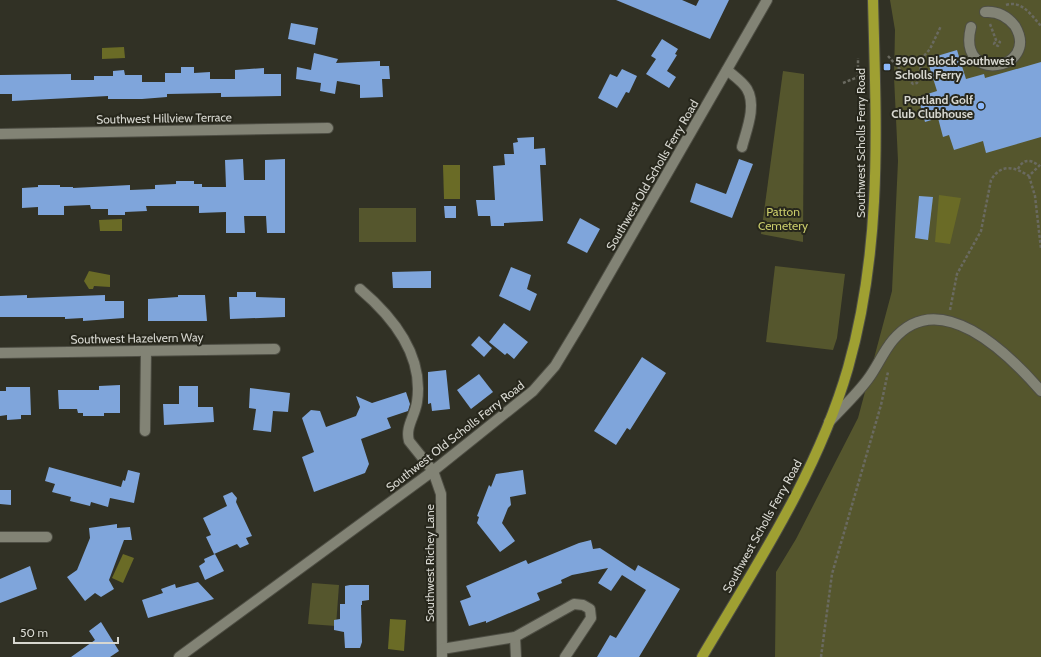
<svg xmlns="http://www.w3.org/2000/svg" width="1041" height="657" viewBox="0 0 1041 657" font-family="Cabin,sans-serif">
<rect width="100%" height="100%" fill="#313125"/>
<!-- green -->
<g fill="#55562d">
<path d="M890,0H1041V657H775L776,572L796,539L858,418L892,291L898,161L894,77L895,30Z"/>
<path d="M783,71L804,74L803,242L761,234Z"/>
<rect x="359" y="208" width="57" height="34"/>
<path d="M775,266L845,274L837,338L833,350L766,342Z"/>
<path d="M312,583L339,585L336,626L308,624Z"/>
</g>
<!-- water -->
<g fill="#6a6b26">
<path d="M124,47L125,58L102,59V48Z"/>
<path d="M443,165H460V199H444Z"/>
<path d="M939,195L961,198L950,244L935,242Z"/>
<path d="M122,219V231H100L99,220Z"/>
<path d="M89,271L110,275V287L94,286L93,289H89L84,281Z"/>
<path d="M123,554L134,558L123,583L112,578Z"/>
<path d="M390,619L406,620L404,651L388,649Z"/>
</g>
<!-- building -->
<g fill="#7fa5db">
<path d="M616,0H682L696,6L699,0H729L710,39Z"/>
<path d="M291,23L318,28L315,45L288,39Z"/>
<path d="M662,39L678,49L675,54L677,55L667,71L676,77L669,88L646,74L656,59L651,56Z"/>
<path d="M957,50L966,79L984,74L985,78L1041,62V137L986,153L983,141L954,150L949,135L943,137L938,118L925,122L918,97L937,91L927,59Z"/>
<path d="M314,53L338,59L336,63L380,61V66H389L390,79H382L383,97L360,98V85L337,81L335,94L320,91L321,83L296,79L297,67L311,70Z"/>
<path d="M181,67H194V73L210,72V79H235V70L264,68V74H281V96L221,97V93L167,94V97L142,99H108V96L12,101V94H0V75L71,74V80H94V76H113V71L124,70L125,75H142V82H165V73H181Z"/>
<path d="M622,69L637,76L629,93L626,92L617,108L598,98L610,74L617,77Z"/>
<path d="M534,137V149L545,148L546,165H540L543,221L504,223V226H491L490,216H478L476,200H495L493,166L505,165L504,154H514L513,143L518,142L517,138Z"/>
<path d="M243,159L244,180H265V160L285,159V233H267L266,216H244L245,233H226V212L199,213V206H146L147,211L125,212V215H108V209H91L90,205L64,206V215H38V207L22,208V188L38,187V185H60V187H73V188L130,185V190L155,189V185L176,184V181H194V184H202V187H226L225,160Z"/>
<path d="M739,159L753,164L732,218L690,202L696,183L726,194Z"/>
<path d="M919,196L933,197L928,240L915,238Z"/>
<path d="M444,206H456V218H445Z"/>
<path d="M580,218L600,229L587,253L567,243Z"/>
<path d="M511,267L531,275L527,289L537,294L530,311L499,296Z"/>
<path d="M431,271V288H393L392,272Z"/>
<path d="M237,292H256V297L285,298V317L230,319L229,297H237Z"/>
<path d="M27,295V298L105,295V301H124V318L83,321V318L65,319V317H0V296Z"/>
<path d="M178,295H205L207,321H148V299L178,297Z"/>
<path d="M504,323L528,342L514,359L507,353L505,355L489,342Z"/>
<path d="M479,336L492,348L484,357L471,345Z"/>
<path d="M642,357L666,373L630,430L627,428L616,445L594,431Z"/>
<path d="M446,370L450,409L432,411L431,403L428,404V372Z"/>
<path d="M479,374L493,392L471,409L457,390Z"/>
<path d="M120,385V413H104V416H83V413H78L77,409H59L58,390H99V386Z"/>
<path d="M179,386H198V407H213L214,422L164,425L163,404H179Z"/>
<path d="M6,387H30L31,415H21V419L7,420V415L0,416V391H6Z"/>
<path d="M250,388L290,393L288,412L273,411L271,432L253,430L256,409L249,408Z"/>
<path d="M406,392L410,404L408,411L387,418L391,428L361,439L369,464L365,473L314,492L302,457L314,452L302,418L311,410L320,411L326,427L356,416L360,407L356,396L372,403Z"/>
<path d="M49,467L121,487L123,480L125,481L128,470L140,473L134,503L110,498L108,507L91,502L90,506L70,501L71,497L52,492L55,484L45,481Z"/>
<path d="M523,470L526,494L510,497L511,505L508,508L502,523L515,541L500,552L477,523L479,517L477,516L489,485L491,487L496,474Z"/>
<path d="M0,490H11V505L0,504Z"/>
<path d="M232,492L237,498L236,502L252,536L246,538L249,544L240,548L237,544L214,554L206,537L211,535L203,518L227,506L223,496Z"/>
<path d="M117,524V528L130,527L132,540H124L109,580L114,589L101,597L95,593L85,601L67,577L77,570L90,538L89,528Z"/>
<path d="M591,540L593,549L600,548L635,571L638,565L680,589L639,657H597L610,635L616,638L646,590L622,575L611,591L598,583L608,568L572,575L561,580L562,583L537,593L540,600L486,623V621L469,626L460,601L471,597L466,586L526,560L528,564L579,543Z"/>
<path d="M215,554L224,571L205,580L199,566L205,562L204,559Z"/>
<path d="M30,566L37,589L0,603V579Z"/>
<path d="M198,582L214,599L148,618L142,600L163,593L161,589L175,584L176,588Z"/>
<path d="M350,585H369V600L362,601V605H361L362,642L360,648H345L344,632L334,630V620L340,619V604H345V586Z"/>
<path d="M101,622L119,651L110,657H71L95,640L89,631Z"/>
</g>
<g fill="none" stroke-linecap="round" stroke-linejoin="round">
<!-- minor casing -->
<g stroke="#4e4e44" stroke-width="12">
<g id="minor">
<path d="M971,27C956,86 1041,70 1015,26C1007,16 997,11 985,12"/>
<path d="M727,70C734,76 743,82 747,89C757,106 746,131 742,147"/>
<path d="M0,134L328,128"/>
<path d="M360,289C393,317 424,356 417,402C415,416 405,427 409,441L433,471L441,494L442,657"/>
<path d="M0,353L275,349"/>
<path d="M829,422C842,408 857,394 868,379C877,367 883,352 893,340C939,285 1008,353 1041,391"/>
<path d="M145,431L146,351"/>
<path d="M0,537H47"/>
<path d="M515,637L516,657"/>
<path d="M442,649L515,637L574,604L583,605L590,609L591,618L565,657"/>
<path d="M179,657L433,471L533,391L555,366L581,323L767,0"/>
</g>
</g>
<!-- major casing -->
<g stroke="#4e4e44" stroke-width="12">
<path id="major" d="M702,657C757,564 818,472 848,368C883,245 876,125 873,0"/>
</g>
<!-- path -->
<g stroke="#6a6a60" stroke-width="2.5" stroke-dasharray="3 2" stroke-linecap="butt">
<path d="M1006,5C1022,0 1031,15 1041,26"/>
<path d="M990,24L996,40L1000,42L998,46L994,44L996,40"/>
<path d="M888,56L913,84L917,83L923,57L930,49L941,26"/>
<path d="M843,83L858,77V58"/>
<path d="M1018,169C1023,159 1030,159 1038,165"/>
<path d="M1029,176L1035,196L1041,249"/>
<path d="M950,310L957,274L981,231L991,180C1001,163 1015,167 1029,176L1041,164"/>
<path d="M821,657L832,574L881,405L888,372"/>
</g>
<!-- minor -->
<use href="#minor" stroke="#828375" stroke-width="10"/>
<!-- major -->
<use href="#major" stroke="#9fa032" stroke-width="10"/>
</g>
<!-- markers -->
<g fill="#8cb9fc" stroke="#27271c" stroke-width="1.5">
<rect x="883" y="63" width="8" height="8" rx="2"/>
<circle cx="981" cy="106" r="4"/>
</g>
<g text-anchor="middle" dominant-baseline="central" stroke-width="4" stroke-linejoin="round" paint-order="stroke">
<!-- poi labels -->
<g font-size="12" font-weight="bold" fill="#d7d7d0" stroke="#27271c" text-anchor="start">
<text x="895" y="60">5900 Block Southwest<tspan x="895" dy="14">Scholls Ferry</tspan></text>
<text x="973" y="99" text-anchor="end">Portland Golf<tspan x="973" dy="14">Club Clubhouse</tspan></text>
</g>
<!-- street labels -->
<g font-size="12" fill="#d7d7d0" stroke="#27271c">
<text transform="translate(164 118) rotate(-1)">Southwest Hillview Terrace</text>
<text transform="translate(860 143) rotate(-90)">Southwest Scholls Ferry Road</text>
<text transform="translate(652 175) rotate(-60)">Southwest Old Scholls Ferry Road</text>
<text transform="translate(137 338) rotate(-1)">Southwest Hazelvern Way</text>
<text transform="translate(455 436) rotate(-38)">Southwest Old Scholls Ferry Road</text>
<text transform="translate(762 526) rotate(-61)">Southwest Scholls Ferry Road</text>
<text transform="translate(429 563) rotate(-90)">Southwest Richey Lane</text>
</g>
<!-- park labels -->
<g font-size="12" fill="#c9cb6a" stroke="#27271c">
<text x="783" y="211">Patton<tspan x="783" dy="14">Cemetery</tspan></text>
</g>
</g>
<!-- scale -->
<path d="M14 637v6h104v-6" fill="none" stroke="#d7d7d0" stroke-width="2"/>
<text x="20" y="637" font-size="12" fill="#d7d7d0" stroke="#27271c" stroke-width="3" paint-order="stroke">50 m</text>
</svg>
